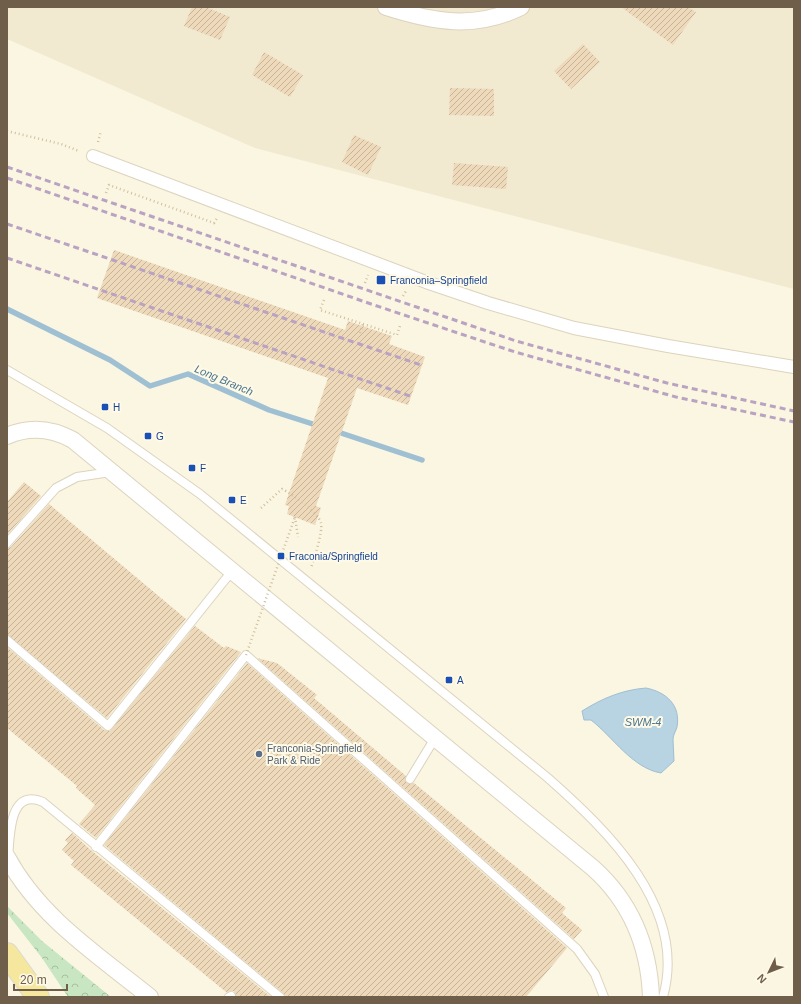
<svg xmlns="http://www.w3.org/2000/svg" width="801" height="1004" viewBox="0 0 801 1004" font-family="Arial,sans-serif">
<defs>
<pattern id="forest-crowns" width="20" height="18" patternUnits="userSpaceOnUse"><rect width="20" height="18" fill="#c8e6c1"/><path d="M2 6a3 3 0 1 1 6 0M12 15a3 3 0 1 1 6 0" fill="none" stroke="#a7be9f"/></pattern>
<pattern id="building-hatch" width="6" height="6" patternUnits="userSpaceOnUse"><rect width="6" height="6" fill="#eedabb"/><path d="M-1 1l2-2M0 6l6-6M5 7l2-2" fill="none" stroke="#c5b49a"/></pattern>
</defs>
<rect width="100%" height="100%" fill="#faf6e1"/>
<!-- residential -->
<path fill="#f1e9d0" d="M7,7H794V289L255,148L7,39Z"/>
<!-- forest -->
<path fill="url(#forest-crowns)" d="M7,906L42,941L111,997H68L42,958L7,913Z"/>
<!-- water -->
<path fill="#b8d3e2" stroke="#9fbfd3" d="M646,688C666,692 681,705 677,727C676,731 673,735 673,739C673,746 674,754 674,761L661,773C632,768 613,737 591,720H584L582,711C603,698 622,690 646,688Z"/>
<g fill="none" stroke-linecap="round" stroke-linejoin="round">
<!-- stream -->
<g stroke="#9fbfd3" stroke-width="5.5">
<path d="M7,309L110,360L150,386L188,374L269,410L319,426"/>
<path d="M335,431L422,460"/>
</g>
</g>
<!-- building -->
<g fill="url(#building-hatch)">
<path d="M192,7H206L230,17L220,40L184,26Z"/>
<path d="M621,7H688L696,12L673,45Z"/>
<path d="M583,44L600,62L571,89L554,71Z"/>
<path d="M264,52L303,75L290,97L252,75Z"/>
<path d="M450,88L494,89V116L449,115Z"/>
<path d="M354,135L381,147L368,175L342,162Z"/>
<path d="M454,163L508,167L506,189L452,185Z"/>
<path d="M114,250L345,330L348,321L392,336L389,344L425,357L408,405L357,388L316,506L321,508L315,525L287,514L289,506L285,505L328,378L97,298Z"/>
<path d="M24,482L41,496L7,535V502Z"/>
<path d="M49,504L186,619L107,718L7,635V548L11,547Z"/>
<path d="M195,626L224,648L226,646L241,652L96,838L79,824L95,805L76,788L77,786L7,728V647L104,730L110,731Z"/>
<path d="M257,658L277,663L317,695L314,698L406,776L405,779L407,783H414L566,908L562,913L582,930L574,939Z"/>
<path d="M247,663L567,948L526,997H285L283,993L104,845Z"/>
<path d="M72,833L92,851L271,997H236L234,991L226,992L215,983L71,865L74,861L62,850L68,843L65,840Z"/>
</g>
<g fill="none" stroke-linecap="round" stroke-linejoin="round">
<!-- service casing -->
<g stroke="#ddd3be" stroke-width="10">
<g id="service">
<path d="M7,370L107,428L200,494L548,778C608,831 688,908 663,997"/>
<path d="M7,543L56,488L77,477L111,472"/>
<path d="M7,640L108,726L232,571"/>
<path d="M410,779L435,738"/>
<path d="M96,847L246,655L577,949L595,974L604,997"/>
<path d="M8,859C10,838 8,787 43,802L280,997"/>
<path d="M229,997L231,996"/>
</g>
</g>
<!-- pedestrian casing -->
<g stroke="#ddd3be" stroke-width="14">
<path id="pedestrian" d="M93,156L426,282L488,303L574,328L668,346L794,367"/>
</g>
<!-- minor casing -->
<g stroke="#ddd3be" stroke-width="18">
<g id="minor">
<path d="M386,7C433,22 474,30 521,7"/>
<path d="M7,436C30,426 51,428 73,440L593,868C631,902 649,946 651,997"/>
<path d="M7,857C39,917 98,955 150,997"/>
</g>
</g>
<!-- primary casing -->
<g stroke="#dcd9d4" stroke-width="24">
<path id="primary" d="M7,954L38,997"/>
</g>
<!-- path -->
<g stroke="#d2be9f" stroke-width="2.5" stroke-dasharray="1 3" stroke-linecap="butt">
<path d="M7,131L61,144L79,151"/>
<path d="M98,142L101,131"/>
<path d="M106,193L109,185L214,223L217,218"/>
<path d="M365,283L368,275"/>
<path d="M403,296L406,291"/>
<path d="M324,300L320,310L397,335L400,326"/>
<path d="M360,333L363,324"/>
<path d="M261,508L282,489C291,493 319,513 321,523C323,532 314,559 311,568"/>
<path d="M295,517L298,537"/>
</g>
<!-- service -->
<use href="#service" stroke="#fff" stroke-width="8"/>
<!-- pedestrian -->
<use href="#pedestrian" stroke="#fff" stroke-width="12"/>
<!-- minor -->
<use href="#minor" stroke="#fff" stroke-width="16"/>
<!-- primary -->
<use href="#primary" stroke="#f5e79e" stroke-width="22"/>
<!-- rail -->
<g stroke="#baa2c2" stroke-width="3" stroke-dasharray="6 4" stroke-linecap="butt">
<path d="M7,167L516,341L667,383L794,411"/>
<path d="M7,178L374,305L515,352L676,397L794,422"/>
<path d="M7,224L421,365"/>
<path d="M7,258L410,396"/>
</g>
<!-- path-bridge -->
<path stroke="#d2be9f" stroke-width="2.5" stroke-dasharray="1 3" stroke-linecap="butt" d="M246,655L295,517"/>
</g>
<!-- markers -->
<g fill="#1a4fb4" stroke="#fefae7" stroke-width="1.5">
<rect x="376" y="275" width="10" height="10" rx="2"/>
<rect x="101" y="403" width="8" height="8" rx="2"/>
<rect x="144" y="432" width="8" height="8" rx="2"/>
<rect x="188" y="464" width="8" height="8" rx="2"/>
<rect x="228" y="496" width="8" height="8" rx="2"/>
<rect x="277" y="552" width="8" height="8" rx="2"/>
<rect x="445" y="676" width="8" height="8" rx="2"/>
</g>
<circle fill="#5c6f8a" stroke="#fefae7" stroke-width="1.5" cx="259" cy="754" r="4"/>
<g text-anchor="middle" dominant-baseline="central" stroke-width="4" stroke-linejoin="round" paint-order="stroke">
<!-- transit labels -->
<g font-size="10" fill="#164399" stroke="#fefae7" text-anchor="start">
<text x="390" y="280">Franconia–Springfield</text>
<text x="113" y="407">H</text>
<text x="156" y="436">G</text>
<text x="200" y="468">F</text>
<text x="240" y="500">E</text>
<text x="289" y="556">Fraconia/Springfield</text>
<text x="457" y="680">A</text>
</g>
<!-- service labels -->
<g font-size="10" fill="#4e5e75" stroke="#fefae7" text-anchor="start">
<text x="267" y="748">Franconia-Springfield<tspan x="267" dy="12">Park &amp; Ride</tspan></text>
</g>
<!-- water labels -->
<g font-size="11" font-style="italic" fill="#4c768e" stroke="#fefae7">
<text transform="translate(224 380) rotate(23)">Long Branch</text>
<text x="643" y="722">SWM-4</text>
</g>
</g>
<!-- border -->
<rect width="801" height="1004" fill="none" stroke="#6f5f4a" stroke-width="16"/>
<!-- north arrow -->
<g transform="translate(769 972) rotate(227)" stroke="#fefae7" stroke-width="3" paint-order="stroke">
<path d="M0-3L7 15L0 10L-7 15Z" fill="#6f5f4a"/>
<text y="-6" font-size="11" font-weight="bold" text-anchor="middle" fill="#6f5f4a">N</text>
</g>
<!-- scale -->
<path d="M14 984v6h53v-6" fill="none" stroke="#6f5f4a" stroke-width="2"/>
<text x="20" y="984" font-size="12" fill="#6f5f4a" stroke="#fefae7" stroke-width="3" paint-order="stroke">20 m</text>
</svg>
